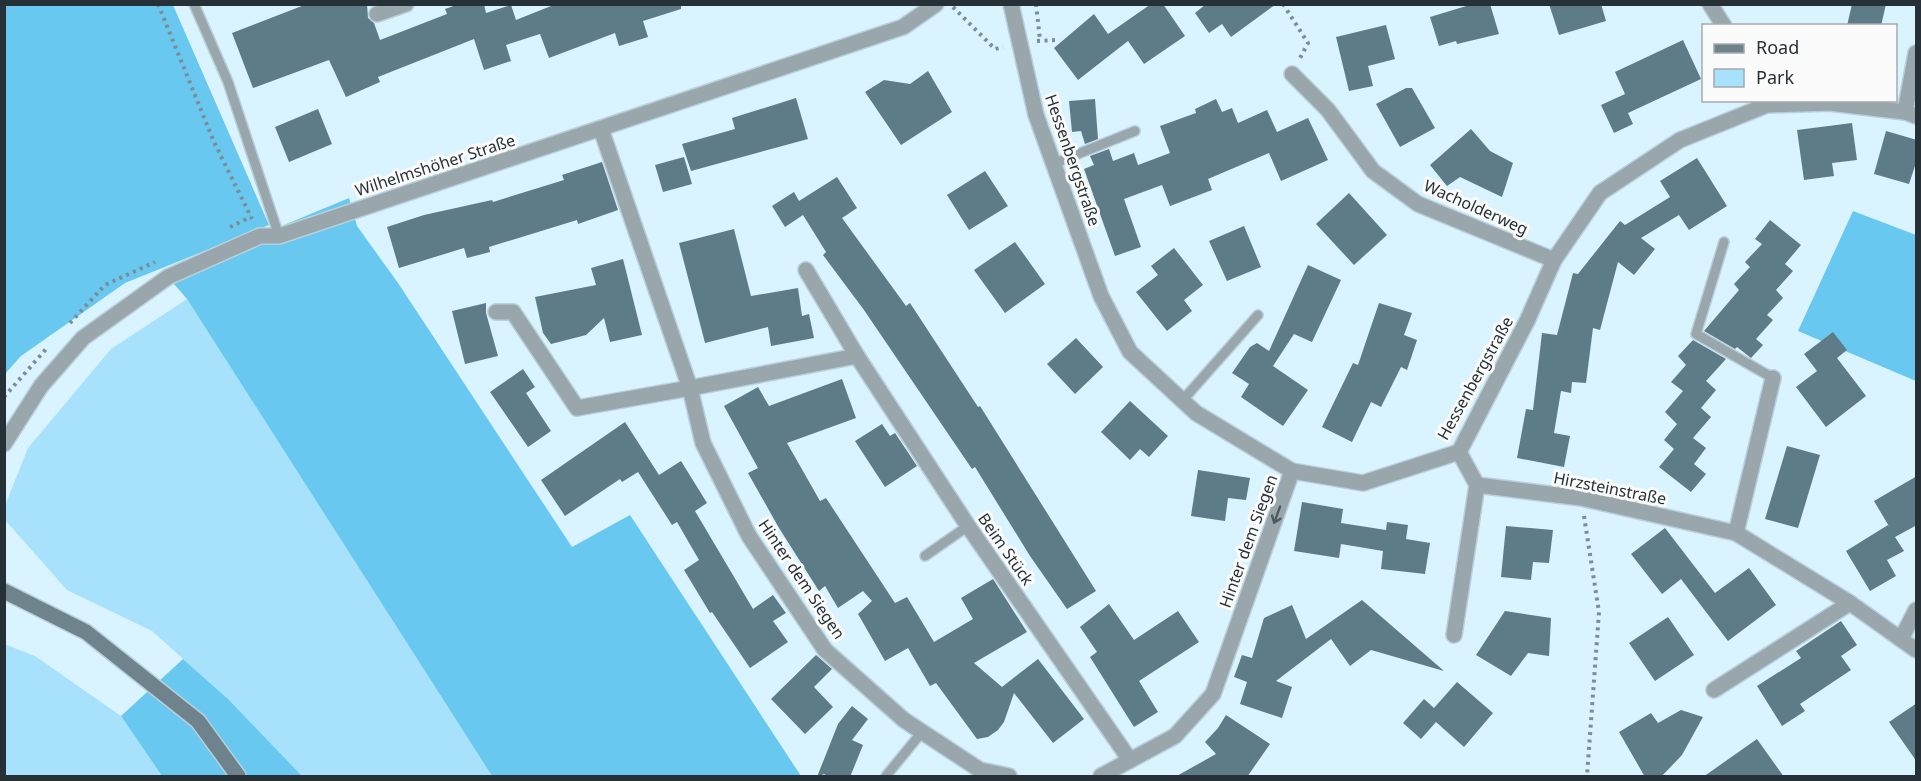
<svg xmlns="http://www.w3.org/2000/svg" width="1921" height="781" viewBox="0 0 1921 781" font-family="'Noto Sans',sans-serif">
<rect width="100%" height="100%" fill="#d9f3ff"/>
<!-- green -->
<g fill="#a7e1fb">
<path d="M187,299L492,776H302L228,699L152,631L67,590L5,520L4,508L28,448L111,349Z"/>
<path d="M4,644L35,656L121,716L162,776H5Z"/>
</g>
<!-- forest -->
<g fill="#68c8ef">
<path d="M5,5H173L269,225L125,283L21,356L5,374Z"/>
<path d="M349,198L357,226L398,283L572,547L630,515L801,776H492L187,299L168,277L231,247Z"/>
<path d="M1853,211L1916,235V381L1798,331Z"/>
<path d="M183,659L228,699L302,776H162L121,716Z"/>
</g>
<!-- building -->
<g fill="#5e7b88">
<path d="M307,4H367L368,18L374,23L380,40L447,14L445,9L459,4H484L486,13L511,5L516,20L556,4H681V9L643,21L648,37L619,46L615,33L549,58L540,34L506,45L511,61L484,70L474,39L378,77L380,82L346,97L329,60L253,88L232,33Z"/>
<path d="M1151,4H1163L1185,36L1144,64L1128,41L1078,80L1054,48L1094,14L1108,34Z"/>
<path d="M1206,4H1276L1231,37L1222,24L1209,33L1195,13Z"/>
<path d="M1473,4H1490L1499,34L1457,44L1456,41L1439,46L1430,17Z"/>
<path d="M1549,4H1601L1606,21L1559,35Z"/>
<path d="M1852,4H1886L1881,26H1847Z"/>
<path d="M1386,25L1395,59L1368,66L1373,86L1349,91L1336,37Z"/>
<path d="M1683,40L1701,79L1628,113L1633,124L1614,133L1601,105L1625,94L1615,72Z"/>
<path d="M928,71L952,112L901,145L865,92L884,80L910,84Z"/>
<path d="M1406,88H1412L1435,128L1400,147L1376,104Z"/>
<path d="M796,98L808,139L691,171L682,144L735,129L732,118Z"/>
<path d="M1095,99L1098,139L1085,144L1081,131L1072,132L1069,101Z"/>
<path d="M1216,99L1222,112L1232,108L1238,123L1267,110L1277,132L1308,118L1328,160L1281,181L1269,153L1208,179L1212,190L1170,206L1162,185L1124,199L1141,247L1115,256L1084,169L1094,165L1090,156L1109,149L1113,161L1134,153L1138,165L1170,153L1160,126L1196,113L1195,109Z"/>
<path d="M318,109L332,144L289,162L275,127Z"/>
<path d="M1852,123L1857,160L1832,163L1834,176L1804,180L1797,130Z"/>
<path d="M1471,129L1490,151L1513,163L1502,197L1460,177L1447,186L1430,165Z"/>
<path d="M1886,131L1917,140V160L1909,184L1874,174Z"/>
<path d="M684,157L692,184L663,192L655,165Z"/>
<path d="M1697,158L1727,206L1689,230L1679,215L1641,238L1655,249L1634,275L1618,262L1600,330L1593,328L1586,383L1572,382L1571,393L1561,391L1554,433L1570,436L1564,467L1517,458L1526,409L1533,410L1542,333L1557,335L1573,273L1578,274L1620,221L1625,225L1670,197L1660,181Z"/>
<path d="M602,162L618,210L578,224L577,220L489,247L490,252L467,258L464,248L399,268L387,227L424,215L492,200L493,202L564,180L562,175Z"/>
<path d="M985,171L1008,206L969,230L947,195Z"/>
<path d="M837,177L857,208L842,218L906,306L910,303L978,407L980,406L1096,591L1067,609L1030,556L975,467L972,469L864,310L823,255L826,252L803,215L785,227L772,206L794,192L799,201Z"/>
<path d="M1349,193L1387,235L1354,265L1316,224Z"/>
<path d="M1770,220L1801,245L1785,264L1793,271L1776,290L1783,298L1767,315L1773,320L1756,339L1763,345L1751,358L1737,347L1735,349L1704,331L1739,290L1734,284L1750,267L1745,262L1762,244L1755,239Z"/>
<path d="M1244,226L1261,267L1227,281L1209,241Z"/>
<path d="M734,229L751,296L798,288L802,316L809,314L814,338L771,346L768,327L705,343L679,243Z"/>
<path d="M1015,242L1045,284L1005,313L974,270Z"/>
<path d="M1174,248L1203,285L1184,300L1192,311L1167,331L1136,292L1158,275L1151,266Z"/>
<path d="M623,259L642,335L610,342L604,318L586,335L551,344L543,333L535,297L596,285L591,268Z"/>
<path d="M1308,265L1341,280L1312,342L1294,334L1273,366L1308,390L1283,426L1241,397L1249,384L1232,373L1250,347L1257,343L1269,351Z"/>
<path d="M486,303V313L498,356L465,364L452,311Z"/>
<path d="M1379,303L1412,313L1404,335L1417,340L1407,370L1401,367L1381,407L1371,402L1352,442L1322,427L1353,363L1358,365Z"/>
<path d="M1833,332L1847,350L1837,358L1866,396L1826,427L1796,387L1817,371L1804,354Z"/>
<path d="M1076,338L1103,367L1075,394L1047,364Z"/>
<path d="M1693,340L1726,359L1706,381L1716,390L1701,408L1711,417L1693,438L1706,448L1694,464L1706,474L1691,492L1659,467L1674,449L1664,440L1677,424L1665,412L1683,391L1671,382L1686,365L1678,356Z"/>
<path d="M523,369L535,387L526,393L551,431L528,447L490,392Z"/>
<path d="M842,379L856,418L787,443L820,501L826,498L895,603L907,597L934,642L973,619L961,598L993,579L1027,632L974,663L1002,687L1038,659L1084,719L1053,743L1014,693L1004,722L998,730L988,737L977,739L936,683L930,686L908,648L885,661L858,614L872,601L863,591L838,608L825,586L819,591L779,528L748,473L758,468L724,406L758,387L769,406Z"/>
<path d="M1130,401L1168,436L1149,457L1140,449L1130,460L1101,432Z"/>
<path d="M625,422L659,475L681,461L707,503L695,511L753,609L773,595L786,613L773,621L788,642L750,668L712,612L710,613L684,570L699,560L677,522L672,525L638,472L622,482L620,479L565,516L541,480Z"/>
<path d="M882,424L890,436L895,433L917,466L885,487L855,441Z"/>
<path d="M1787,446L1820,455L1798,528L1765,519Z"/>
<path d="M1198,470L1250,478L1246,500L1228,498L1225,521L1191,516Z"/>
<path d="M1917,476V525L1895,537L1904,551L1887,560L1896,576L1870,591L1846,551L1888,525L1890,528L1874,501Z"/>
<path d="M1302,502L1343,509L1341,523L1386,530L1387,522L1408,525L1406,539L1430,543L1425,574L1381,569L1383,551L1341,544L1339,558L1294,551Z"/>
<path d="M1506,526L1553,530L1549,563L1533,562L1531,580L1501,577Z"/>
<path d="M1665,528L1715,593L1749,568L1776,605L1728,641L1681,579L1662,594L1631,554Z"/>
<path d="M1362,600L1444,671L1371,650L1350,666L1331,639L1276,681L1292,687L1282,718L1240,704L1247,682L1234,677L1242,655L1252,658L1264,618L1292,605L1306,639Z"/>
<path d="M1109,604L1134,640L1178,611L1199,642L1139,681L1158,712L1134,727L1090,657L1097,652L1080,627Z"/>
<path d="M1505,611L1551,618L1549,656L1528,653L1511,676L1476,655Z"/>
<path d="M1668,617L1694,655L1655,681L1629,643Z"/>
<path d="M1841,621L1857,645L1841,656L1851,670L1800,704L1805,711L1782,726L1757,686L1801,658L1796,651Z"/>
<path d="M816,655L832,669L814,687L833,707L805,734L771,699Z"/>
<path d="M1457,682L1493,713L1464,747L1436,722L1421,739L1403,723L1424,699L1434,708Z"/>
<path d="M1917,703V762L1889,722Z"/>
<path d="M852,706L868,719L852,740L863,745L850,777H829L824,774L817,777L838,724Z"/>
<path d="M1681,710L1703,717L1682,755L1661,777H1645L1619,732L1651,713L1658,723Z"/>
<path d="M1226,715L1270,744L1247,777H1175L1216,754L1205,742L1218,728Z"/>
<path d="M1757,739L1784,777H1703Z"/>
</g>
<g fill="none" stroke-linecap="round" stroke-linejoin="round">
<!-- lane casing -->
<g stroke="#b9d0db" stroke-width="12">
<g id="lane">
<path d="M194,4L228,82L279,236"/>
<path d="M1053,164L1135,131"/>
<path d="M1724,242L1696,334L1773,378"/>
<path d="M1182,401L1258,315"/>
<path d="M925,556L968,526"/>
<path d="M886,776L922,732"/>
</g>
</g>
<!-- street casing -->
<g stroke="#b9d0db" stroke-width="18">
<g id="street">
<path d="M1011,4L1036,115L1101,296L1130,352L1196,413L1292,471L1363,483L1459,452L1527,321L1554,260L1600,193L1680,140L1767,105L1829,103L1905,112L1916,116"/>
<path d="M1710,4L1724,26"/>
<path d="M377,14L406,4"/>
<path d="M1292,74L1328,110L1373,171L1418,204L1554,260"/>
<path d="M1905,112L1916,53"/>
<path d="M601,129L690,388L703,443L749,536L825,650L904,720L980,770L1009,776"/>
<path d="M806,270L857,356"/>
<path d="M496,312H513L577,408L690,388L857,356L968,526L1130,760"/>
<path d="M4,444L41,386L83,338L168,277L260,236H279L903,27L936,4"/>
<path d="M1459,452L1477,485L1581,498L1736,533L1850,603L1916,650"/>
<path d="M1736,533L1773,378"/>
<path d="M1454,635L1477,485"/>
<path d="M1901,639L1916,610"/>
<path d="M1714,690L1850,603"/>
<path d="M1101,776L1175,736L1213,694L1292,471"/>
</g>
</g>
<!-- secondary casing -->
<g stroke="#b9d0db" stroke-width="18">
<path id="secondary" d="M4,591L86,632L198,721L238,776"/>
</g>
<!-- path -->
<g stroke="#7b8e97" stroke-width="4" stroke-dasharray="3 4.5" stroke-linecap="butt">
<path d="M158,4L214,142L252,219"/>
<path d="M1036,4L1040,40"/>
<path d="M1283,4L1308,43L1299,60"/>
<path d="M953,7L995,49L1003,47"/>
<path d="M1037,41L1057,40"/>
<path d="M230,227L251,217"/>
<path d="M70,323L105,285L155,262"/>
<path d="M4,397L47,348"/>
<path d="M1584,516L1599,612L1587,776"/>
</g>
<!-- lane -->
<use href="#lane" stroke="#99a6ac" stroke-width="9"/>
<!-- street -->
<use href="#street" stroke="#99a6ac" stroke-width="15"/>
<!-- secondary -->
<use href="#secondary" stroke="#6f838c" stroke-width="15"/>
</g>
<!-- one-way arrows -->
<defs><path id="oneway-shaft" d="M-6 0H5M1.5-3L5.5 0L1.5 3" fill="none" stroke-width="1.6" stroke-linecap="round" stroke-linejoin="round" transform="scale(1.5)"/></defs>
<use stroke="#4e5a60" href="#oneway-shaft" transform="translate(1277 515) rotate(110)"/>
<g text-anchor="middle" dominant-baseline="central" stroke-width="6" stroke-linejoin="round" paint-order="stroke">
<!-- street labels -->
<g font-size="16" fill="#253137" stroke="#fbfbfb">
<text transform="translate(1073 160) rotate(71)">Hessenbergstraße</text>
<text transform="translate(435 165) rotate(-18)">Wilhelmshöher Straße</text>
<text transform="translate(1476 207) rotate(24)">Wacholderweg</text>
<text transform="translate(1475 378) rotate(-61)">Hessenbergstraße</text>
<text transform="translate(1610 488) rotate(11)">Hirzsteinstraße</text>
<text transform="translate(1248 541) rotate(-70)">Hinter dem Siegen</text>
<text transform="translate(1006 549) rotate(55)">Beim Stück</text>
<text transform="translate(802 579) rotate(56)">Hinter dem Siegen</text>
</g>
</g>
<!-- border -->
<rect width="1921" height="781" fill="none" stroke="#253137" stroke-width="12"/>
<!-- legend -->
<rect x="1702" y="24" width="195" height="78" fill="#fbfbfb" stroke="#a5aaad" stroke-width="1.5"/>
<rect x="1714" y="44" width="30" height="9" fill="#6f838c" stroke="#a5aaad" stroke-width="1.5"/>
<text x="1756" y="54" font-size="18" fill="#253137">Road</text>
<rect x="1714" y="69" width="30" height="18" fill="#a7e1fb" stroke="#a5aaad" stroke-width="1.5"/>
<text x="1756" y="84" font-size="18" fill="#253137">Park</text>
</svg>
